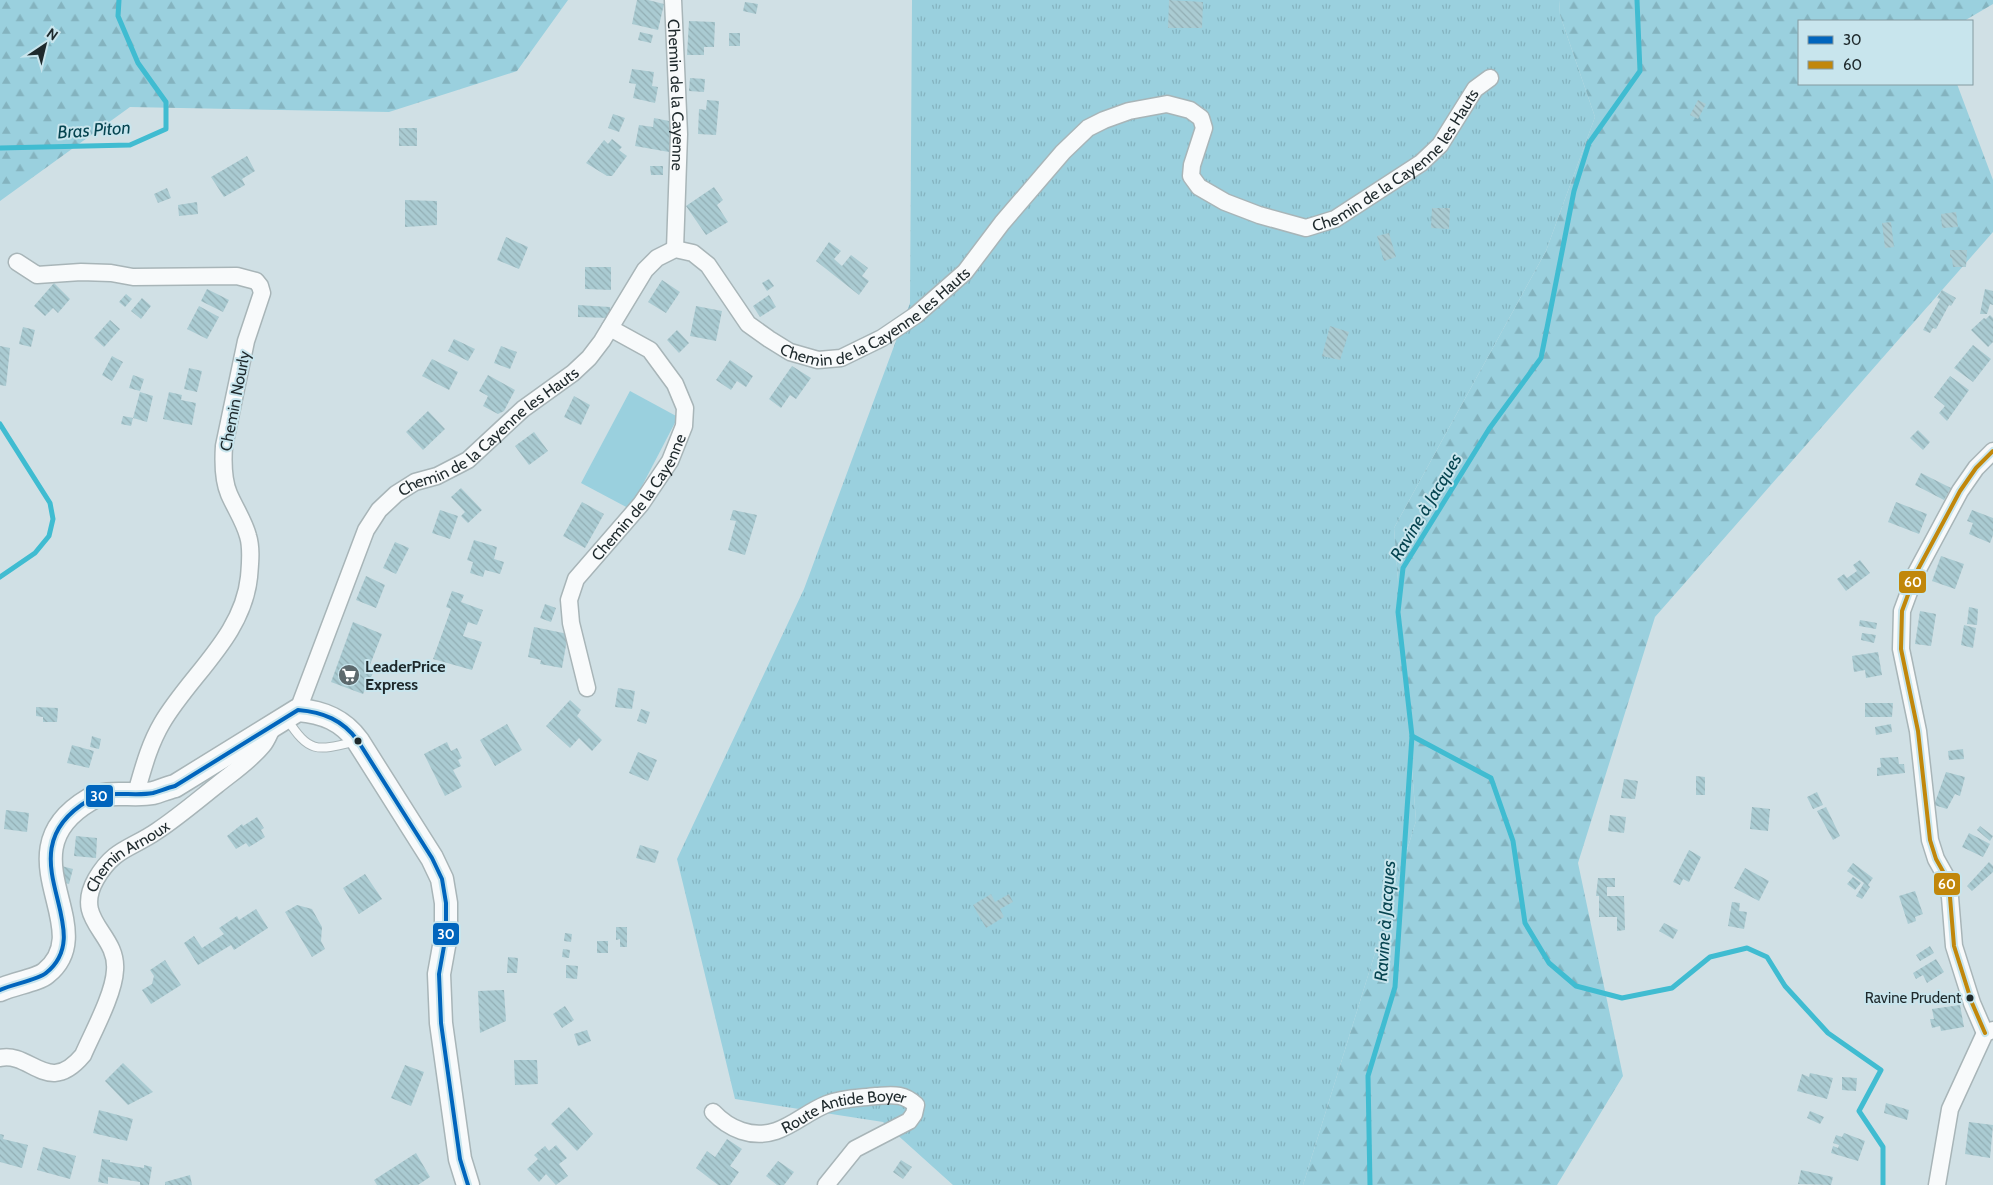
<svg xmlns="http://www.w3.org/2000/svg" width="1993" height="1185" viewBox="0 0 1993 1185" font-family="Cabin,sans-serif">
<defs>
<pattern id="grass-tufts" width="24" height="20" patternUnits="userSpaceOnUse" patternTransform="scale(1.25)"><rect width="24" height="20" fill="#9ad0de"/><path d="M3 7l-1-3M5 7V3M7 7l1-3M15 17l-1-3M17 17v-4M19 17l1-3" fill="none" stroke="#84b3bf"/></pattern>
<pattern id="forest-firs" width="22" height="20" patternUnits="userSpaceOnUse" patternTransform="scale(1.25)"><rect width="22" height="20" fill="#9ad0de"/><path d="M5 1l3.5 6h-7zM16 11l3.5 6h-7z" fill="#84b3bf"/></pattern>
<pattern id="building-back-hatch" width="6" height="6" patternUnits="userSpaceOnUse" patternTransform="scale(1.25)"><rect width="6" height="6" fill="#aacbd2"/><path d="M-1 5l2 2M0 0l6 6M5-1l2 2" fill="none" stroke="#92aeb4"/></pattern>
</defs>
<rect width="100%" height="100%" fill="#d0e0e5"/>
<!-- grass -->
<path fill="url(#grass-tufts)" d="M912,0H1559L1560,15L1595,117L1546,251L1394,528L1416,821L1303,1185H953L883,1122L735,1099L677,859L804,589L910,303Z"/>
<!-- forest -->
<g fill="url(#forest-firs)">
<path d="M0,0H568L517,71L389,112L130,107L0,201Z"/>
<path d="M1559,0H1993V4L1964,21H1799V84H1957L1993,180V232L1655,617L1578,863L1623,1076L1557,1185H1303L1416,821L1394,528L1546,251L1595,117L1560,15Z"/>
</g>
<!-- park -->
<path fill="#9ad0de" d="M630,391L678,417L630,509L581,483Z"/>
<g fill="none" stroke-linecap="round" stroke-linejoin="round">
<!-- stream -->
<g stroke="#40bcd1" stroke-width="5">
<path d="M0,148L130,145L166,129V102L138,63L118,16L119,0"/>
<path d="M0,424L50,503L53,519L49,536L35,553L0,577"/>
<path d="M1412,736L1491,778L1513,841L1525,923L1549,963L1576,986L1622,998L1672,988L1710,957L1747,948L1767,957L1785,986L1828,1033L1881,1070L1859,1111L1883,1147V1185"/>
<path d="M1370,1185L1368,1076L1395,987L1412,736L1398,612L1403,568L1489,429L1541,358L1574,191L1589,143L1640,71L1637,0"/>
</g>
</g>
<!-- building -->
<g fill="url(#building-back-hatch)">
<path d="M637,0H648L664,4L658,30L632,24Z"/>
<path d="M1169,0L1203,2L1202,28H1168Z"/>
<path d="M745,2L758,4L756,14L743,11Z"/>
<path d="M689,21L715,22L714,47H704V55H687Z"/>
<path d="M640,32L653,35L651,43L638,40Z"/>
<rect x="729" y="33" width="11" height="13"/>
<path d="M632,69L654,72L652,86L658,87L655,103L633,98L636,84L629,83Z"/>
<path d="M690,78L705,79L704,92L689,91Z"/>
<path d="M707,100L719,101L716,135L698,134L699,109L706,110Z"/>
<path d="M1698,100L1706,104L1698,119L1690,115Z"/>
<path d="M613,114L625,118L619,132L608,128Z"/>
<path d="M654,118L674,122L669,152L635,146L639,125L653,127Z"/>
<rect x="399" y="128" width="18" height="18"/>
<path d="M612,139L622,147L619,150L627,156L612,176H607L586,163L604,140L608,144Z"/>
<path d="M247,156L255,171L242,179L245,185L224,197L211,177Z"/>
<path d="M650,166H663V175H651Z"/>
<path d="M714,187L723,200L717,205L728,222L706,235L686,206Z"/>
<path d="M167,188L171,198L158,203L154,194Z"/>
<path d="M405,200L437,201V225L405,227Z"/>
<path d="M197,202L198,214L179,216L178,205Z"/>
<path d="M1432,208H1450L1449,229L1431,228Z"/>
<path d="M1956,212L1958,227L1942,228L1941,214Z"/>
<path d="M1891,222L1894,247L1885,248L1882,223Z"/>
<path d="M1389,233L1396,257L1384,261L1377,236Z"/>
<path d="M506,237L528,247L519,269L497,260Z"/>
<path d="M829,242L841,251L834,259L842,266L851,255L868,268L862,276L869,281L859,295L816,261Z"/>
<path d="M1950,250H1967L1966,267H1953L1952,258H1950Z"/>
<path d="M585,267H611V290L585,289Z"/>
<path d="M769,279L774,286L767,291L762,283Z"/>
<path d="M662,280L680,292L666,313L648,302Z"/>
<path d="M54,283L70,299L58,313L53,308L45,316L34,306Z"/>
<path d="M207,289L229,300L223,312L201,301Z"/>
<path d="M1985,289L1993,291V305L1990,304L1987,314H1980Z"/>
<path d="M1942,290L1956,298L1951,306L1949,305L1936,329L1933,328L1930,333L1923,330L1940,299L1937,298Z"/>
<path d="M126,294L132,299L125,307L119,302Z"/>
<path d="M769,295L776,307L760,317L753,306Z"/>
<path d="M142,298L151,306L141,319L131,311Z"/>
<path d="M578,305L610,307V318L578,317Z"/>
<path d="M199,306L219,317L207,339L187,329Z"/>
<path d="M696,306L722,311L716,341L690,336Z"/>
<path d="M1990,315L1993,318V342L1988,347L1971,330L1984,318L1986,319Z"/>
<path d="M110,320L120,329L104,347L94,338Z"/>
<path d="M1330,326L1349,332L1340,360L1322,356Z"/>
<path d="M23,327L35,330L31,347L19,344Z"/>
<path d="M677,330L689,343L679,353L667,340Z"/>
<path d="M454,339L475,349L468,361L448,351Z"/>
<path d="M1973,345L1991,359L1973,382L1954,368Z"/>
<path d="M0,346L10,348L6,386L0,385Z"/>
<path d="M501,346L517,352L510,369L494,363Z"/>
<path d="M112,356L123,362L112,381L102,375Z"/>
<path d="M432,359L458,372L449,390L422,376Z"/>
<path d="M730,360L753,376L746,387L737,381L731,390L716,380Z"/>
<path d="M792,366L811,378L796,399L790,395L781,408L769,399Z"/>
<path d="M189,368L202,371L197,392L184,389Z"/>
<path d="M133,375L144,379L140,391L129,388Z"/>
<path d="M488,375L515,390L504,411L498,414L483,406L488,396L479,391Z"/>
<path d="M1950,376L1969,390L1947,421L1939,413L1945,406L1934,397Z"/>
<path d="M140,392L153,396L147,422L133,418Z"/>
<path d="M169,392L182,395L181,400L196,403L192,425L163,419Z"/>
<path d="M574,396L590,405L581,425L564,417Z"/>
<path d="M428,411L445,429L423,450L406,432Z"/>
<path d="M123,416L133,418L131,426L121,424Z"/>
<path d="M1918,430L1930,442L1923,450L1910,438Z"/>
<path d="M534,432L548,451L529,465L515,446Z"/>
<path d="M1921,473L1951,488L1944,500L1915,485Z"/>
<path d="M461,488L482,510L468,523L461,516L465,512L451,497Z"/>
<path d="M582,502L604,514L585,548L563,536Z"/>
<path d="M1896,502L1927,514L1919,534L1888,522Z"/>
<path d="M440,510L458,516L450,539L432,533Z"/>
<path d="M733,510L757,515L745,555L728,550L736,521L730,520Z"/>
<path d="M1972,510L1993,518V535L1990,543L1969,534L1973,523L1967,521Z"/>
<path d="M474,540L497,547L494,559L504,562L500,574L485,570L483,577L470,573L473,562L467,560Z"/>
<path d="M395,542L409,548L396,574L383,568Z"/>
<path d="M1941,556L1964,564L1955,589L1932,581Z"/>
<path d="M1860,560L1870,573L1846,591L1837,579L1844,574L1847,578L1857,571L1853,565Z"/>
<path d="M366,576L385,585L376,608L356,600Z"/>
<path d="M452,591L464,595L461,602L483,610L477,625L468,622L463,636L482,642L472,670L433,659L451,609L446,607Z"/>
<path d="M545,604L556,608L551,622L540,618Z"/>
<path d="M1969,607L1978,609L1977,625L1967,624Z"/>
<path d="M1920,611L1936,614L1931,646L1915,644Z"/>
<path d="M1860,620L1877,623L1876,629L1859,626Z"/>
<path d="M353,622L382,634L368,670L373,673L363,694L331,682Z"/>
<path d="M1964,625L1976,628L1973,648L1961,645Z"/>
<path d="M534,627L568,634L562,668L540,664L541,660L528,657Z"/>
<path d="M1862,633L1876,635L1874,643L1861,640Z"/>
<path d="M1878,652L1882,675L1866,678L1865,670L1854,672L1852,656Z"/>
<path d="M618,688L635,691L632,709L615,707Z"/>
<path d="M570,700L581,710L577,716L602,740L592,751L579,738L570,748L546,726Z"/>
<path d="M1865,703H1893L1892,717H1865Z"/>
<path d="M36,707L58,708L57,722H43V717L36,716Z"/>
<path d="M641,709L650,712L646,724L637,721Z"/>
<path d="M507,724L522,750L495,766L480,740Z"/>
<path d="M1891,724L1892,732L1876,735L1875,727Z"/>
<path d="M92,736L101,739L99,749L90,747Z"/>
<path d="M447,742L451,751L457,748L462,758L458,760L461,766L453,770L462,787L445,796L424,754Z"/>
<path d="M72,745L94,751L89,768L67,763Z"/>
<path d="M1963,749L1964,759L1949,760L1948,751Z"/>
<path d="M638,752L657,760L648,781L629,773Z"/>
<path d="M1898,757L1899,764H1904L1905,773L1877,776V768L1881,767L1880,758Z"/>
<path d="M1946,772L1965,777L1960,796L1955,794L1947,809L1934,805Z"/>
<path d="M1696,776L1705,777V795H1696Z"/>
<path d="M1624,779L1638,781L1635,799L1621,798Z"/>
<path d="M1817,792L1823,805L1813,809L1807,797Z"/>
<path d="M1752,807L1770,809L1768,831L1750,829Z"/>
<path d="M1826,807L1840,836L1833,840L1817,811Z"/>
<path d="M6,810L29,813L27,832L4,829Z"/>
<path d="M1610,815L1626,817L1624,833L1608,831Z"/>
<path d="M257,817L264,828L261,830L265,837L249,847L246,843L236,849L227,836L242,824L243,826Z"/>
<path d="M1980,826L1993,836L1990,841L1977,830Z"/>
<path d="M1969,833L1990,844L1983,857L1962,847Z"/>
<path d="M76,836L97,838L96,858L74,856Z"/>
<path d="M640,845L659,851L655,863L636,858Z"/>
<path d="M1689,850L1701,857L1689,882L1683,879L1680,885L1673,882Z"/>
<path d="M1989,862L1993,866V872L1972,891L1967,886Z"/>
<path d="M1853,863L1873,878L1868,885L1870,887L1862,899L1856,896L1864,883L1847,871Z"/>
<path d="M54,864L73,869L69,884L55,880Z"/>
<path d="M1745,868L1769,881L1759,901L1734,888Z"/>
<path d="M365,874L382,899L359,914L343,888Z"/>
<path d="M1853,877L1861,883L1855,890L1847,884Z"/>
<path d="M1598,878H1615V887H1607V896H1624L1625,930L1617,931V917H1599V896H1596Z"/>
<path d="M1915,891L1923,914L1915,917L1916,921L1908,924L1899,896Z"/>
<path d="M991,894L995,902L1009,894L1013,902L1000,909L1004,917L986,928L973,905Z"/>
<path d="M1732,902L1740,903L1739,911L1747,912L1744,929L1728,926Z"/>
<path d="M297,905L312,909L322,927L321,941L325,949L312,957L285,912Z"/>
<path d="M256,909L268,928L234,950L231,945L198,965L184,943L194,936L202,948L224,934L219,928L237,916L239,920Z"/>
<path d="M1664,923L1678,930L1673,939L1659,931Z"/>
<path d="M616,927H627V947H620V939L616,940Z"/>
<path d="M565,933L572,934L571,942L564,941Z"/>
<rect x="597" y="941" width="11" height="12"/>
<path d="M1930,946L1934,953L1920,961L1916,955Z"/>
<path d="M563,949L570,950L569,958L562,957Z"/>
<path d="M508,957L518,958L517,973H507Z"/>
<path d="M1936,959L1944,972L1927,983L1923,975L1916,979L1913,973Z"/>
<path d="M165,960L181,985L151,1004L142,990L152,984L154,976L150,970Z"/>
<path d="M566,965L578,966L577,979L566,978Z"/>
<path d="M504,990L506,1021L480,1033L478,991Z"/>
<path d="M1960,1005L1964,1027L1941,1031L1940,1026L1932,1028L1930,1019H1934L1932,1009Z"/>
<path d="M565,1006L574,1020L562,1028L553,1014Z"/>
<path d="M587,1030L591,1041L578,1046L574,1034Z"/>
<path d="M514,1060H537L538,1084L515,1085Z"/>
<path d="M123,1063L153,1092L128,1105L105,1081Z"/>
<path d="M405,1065L424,1072L411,1106L391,1098Z"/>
<path d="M1810,1073L1833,1078L1827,1099L1797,1091L1802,1074L1809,1077Z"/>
<path d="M1842,1077L1857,1078L1856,1091L1842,1090Z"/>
<path d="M1886,1103L1909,1110L1907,1120L1884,1113Z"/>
<path d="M569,1107L593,1134L577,1151L551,1124Z"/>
<path d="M99,1110L133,1119L127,1141L93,1133Z"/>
<path d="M1810,1111L1824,1117L1820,1124L1807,1118Z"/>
<path d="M1969,1122L1993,1125L1990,1158L1965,1154Z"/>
<path d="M1844,1133L1865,1141L1858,1161L1831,1153L1833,1146L1838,1148L1839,1145L1833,1143L1836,1135L1842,1137Z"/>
<path d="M0,1134L4,1135L3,1139L28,1145L22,1168L0,1162Z"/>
<path d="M727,1139L742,1149L730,1166L739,1172L730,1185H718L696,1168L707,1151L715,1157Z"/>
<path d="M556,1145L567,1158L559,1164L568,1176L556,1185L546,1174L539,1182L527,1169L538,1159L534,1155L545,1146L549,1151Z"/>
<path d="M43,1147L76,1156L70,1179L37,1170Z"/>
<path d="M416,1153L430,1177L418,1185H377L374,1180Z"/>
<path d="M102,1159L110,1160V1162L144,1168V1165L152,1167L149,1185H140V1182L108,1177V1184L98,1182Z"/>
<path d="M901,1160L912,1167L903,1179L893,1172Z"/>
<path d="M778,1161L794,1172L784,1185H777L766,1176Z"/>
<path d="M1801,1170L1833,1177L1831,1185L1798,1184Z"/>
<path d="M190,1175L192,1185H165V1182Z"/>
</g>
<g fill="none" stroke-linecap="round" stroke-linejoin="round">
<!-- service casing -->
<g stroke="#a8b5b8" stroke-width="10">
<path id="service" d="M287,719C309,753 316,751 354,742"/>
</g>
<!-- minor casing -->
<g stroke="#a8b5b8" stroke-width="19">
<g id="minor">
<path id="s1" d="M673,0L679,134L675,249"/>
<path d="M17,262L37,275L81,272L111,273L133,277L237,276L256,281L260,286L262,293L246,341L224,446C223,461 223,480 229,494C235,508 244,521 248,536C252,549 250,564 249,577C243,636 190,675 162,723C149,745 143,769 136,793"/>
<path id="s2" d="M587,688L571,623L569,600L576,579L641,504L670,461L684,426L685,408L675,384L650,350L610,328"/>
<path id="s3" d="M298,710L366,530L379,510L396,494L415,482L437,476L468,460L523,409L573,373L589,358L602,341L645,270L657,258L675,249L693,253L708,265L748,324L769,339L790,352L818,360L841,358L882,338L916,315L965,272L1002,223L1063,152L1088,128L1104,120L1129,111L1167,104L1190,110L1201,118L1204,128L1192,165L1191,176L1199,187L1225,202L1259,215L1306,228L1335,219L1421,163L1440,145L1475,89L1490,78"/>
<path d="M1985,1033L1972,1003L1954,946L1950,897L1945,875L1936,859L1930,840L1918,731L1901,649L1902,611L1916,573L1960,491L1976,468L1993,451"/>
<path id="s4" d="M0,1058C31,1051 48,1097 83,1055C93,1032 114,994 115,970C118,933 72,921 96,879C114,848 131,849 157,831C178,817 198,800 217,785C233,772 250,761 263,745C268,739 270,731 274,725"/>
<path id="s5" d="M713,1112C729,1129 752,1139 776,1131C794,1125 809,1111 827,1104C842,1098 860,1098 876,1096C893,1095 903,1093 916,1105L914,1114L909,1121L855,1149L826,1185"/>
<path d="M1937,1185L1950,1109L1985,1033L1993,1030"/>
</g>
</g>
<!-- secondary casing -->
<g stroke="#a8b5b8" stroke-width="25">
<path id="secondary" d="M0,990C12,984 38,980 46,973C102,928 0,853 89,800C107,789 133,797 153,793C160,791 167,788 175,786L298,710C323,712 343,720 358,741L432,858L442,879L446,903V935L439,974L441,1023L460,1159L468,1185"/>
</g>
<!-- service -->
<use href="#service" stroke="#f8fafb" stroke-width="8"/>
<!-- minor -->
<use href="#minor" stroke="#f8fafb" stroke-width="16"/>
<!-- secondary -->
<use href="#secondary" stroke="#f8fafb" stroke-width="22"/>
<!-- bus-1 casing -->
<g stroke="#c8e5ed" stroke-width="8">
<path id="bus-1" d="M0,990C12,984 38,980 46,973C102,928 0,853 89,800C107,789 133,797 153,793C160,791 167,788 175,786L298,710C323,712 343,720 358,741L432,858L442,879L446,903V935L439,974L441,1023L460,1159L468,1185"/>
</g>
<!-- bus-2 casing -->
<g stroke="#c8e5ed" stroke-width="8">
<path id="bus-2" d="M1985,1033L1972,1003L1954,946L1950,897L1945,875L1936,859L1930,840L1918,731L1901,649L1902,611L1916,573L1960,491L1976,468L1993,451"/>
</g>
<!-- bus-1 -->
<use href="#bus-1" stroke="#0065bd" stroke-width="4"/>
<!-- bus-2 -->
<use href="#bus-2" stroke="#c1870b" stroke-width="4"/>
</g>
<!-- icons -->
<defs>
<g id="supermarket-disc" transform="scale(1.125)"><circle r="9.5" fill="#5c696d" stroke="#c8e5ed"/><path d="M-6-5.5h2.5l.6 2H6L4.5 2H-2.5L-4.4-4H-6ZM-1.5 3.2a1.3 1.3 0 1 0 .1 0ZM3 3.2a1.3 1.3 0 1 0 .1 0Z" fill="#fff"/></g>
</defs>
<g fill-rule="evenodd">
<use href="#supermarket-disc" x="349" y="675"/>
</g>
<!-- markers -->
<g fill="#1e292c" stroke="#c8e5ed" stroke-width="2">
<circle cx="358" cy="741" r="4.5"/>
<circle cx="1970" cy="998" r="4.5"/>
</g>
<g text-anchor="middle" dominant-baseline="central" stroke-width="4" stroke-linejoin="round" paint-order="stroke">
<!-- bus labels -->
<g font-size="15" fill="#1e292c" stroke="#c8e5ed" text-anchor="end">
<text x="1961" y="998">Ravine Prudent</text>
</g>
<!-- street labels -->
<g font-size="16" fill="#1e292c" stroke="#c8e5ed">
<text stroke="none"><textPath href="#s1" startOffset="95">Chemin de la Cayenne</textPath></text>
<text stroke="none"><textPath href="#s3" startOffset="1598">Chemin de la Cayenne les Hauts</textPath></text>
<text stroke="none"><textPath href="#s3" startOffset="878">Chemin de la Cayenne les Hauts</textPath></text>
<text transform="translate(235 401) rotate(-79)">Chemin Nourly</text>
<text stroke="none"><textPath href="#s3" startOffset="352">Chemin de la Cayenne les Hauts</textPath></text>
<text stroke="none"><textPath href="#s2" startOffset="216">Chemin de la Cayenne</textPath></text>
<text stroke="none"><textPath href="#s4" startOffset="321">Chemin Arnoux</textPath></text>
<text stroke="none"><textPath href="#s5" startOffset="142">Route Antide Boyer</textPath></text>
</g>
<!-- poi labels -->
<g font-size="16" font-weight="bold" fill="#1e292c" stroke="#c8e5ed" text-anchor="start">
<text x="365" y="666">LeaderPrice<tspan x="365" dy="18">Express</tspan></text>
</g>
<!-- water labels -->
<g font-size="18" font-style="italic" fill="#064450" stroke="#c8e5ed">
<text transform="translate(94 130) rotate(-4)">Bras Piton</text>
<text transform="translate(1426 507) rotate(-59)">Ravine à Jacques</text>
<text transform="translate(1385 921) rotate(-86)">Ravine à Jacques</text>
</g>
</g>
<g stroke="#c8e5ed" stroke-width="2">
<rect x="1898" y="570" width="29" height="24" rx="5" fill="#c1870b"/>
<rect x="85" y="784" width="29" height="24" rx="5" fill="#0065bd"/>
<rect x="1933" y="872" width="28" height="24" rx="5" fill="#c1870b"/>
<rect x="432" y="922" width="28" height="24" rx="5" fill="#0065bd"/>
</g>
<g font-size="14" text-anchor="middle" font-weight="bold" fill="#fff">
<text x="1913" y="587">60</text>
<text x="99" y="801">30</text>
<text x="1947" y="889">60</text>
<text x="446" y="939">30</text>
</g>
<!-- legend -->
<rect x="1798" y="20" width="175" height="65" fill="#c8e5ed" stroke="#849aa0"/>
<rect x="1808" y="36" width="25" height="8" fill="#0065bd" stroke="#849aa0"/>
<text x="1843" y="45" font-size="15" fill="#1e292c">30</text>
<rect x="1808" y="61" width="25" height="8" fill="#c1870b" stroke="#849aa0"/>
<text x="1843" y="70" font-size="15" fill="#1e292c">60</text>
<!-- north arrow -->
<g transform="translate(45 45) rotate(35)" stroke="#c8e5ed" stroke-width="4" paint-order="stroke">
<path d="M0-4L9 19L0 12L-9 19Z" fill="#1e292c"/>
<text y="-8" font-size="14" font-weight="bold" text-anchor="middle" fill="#1e292c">N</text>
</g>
</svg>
